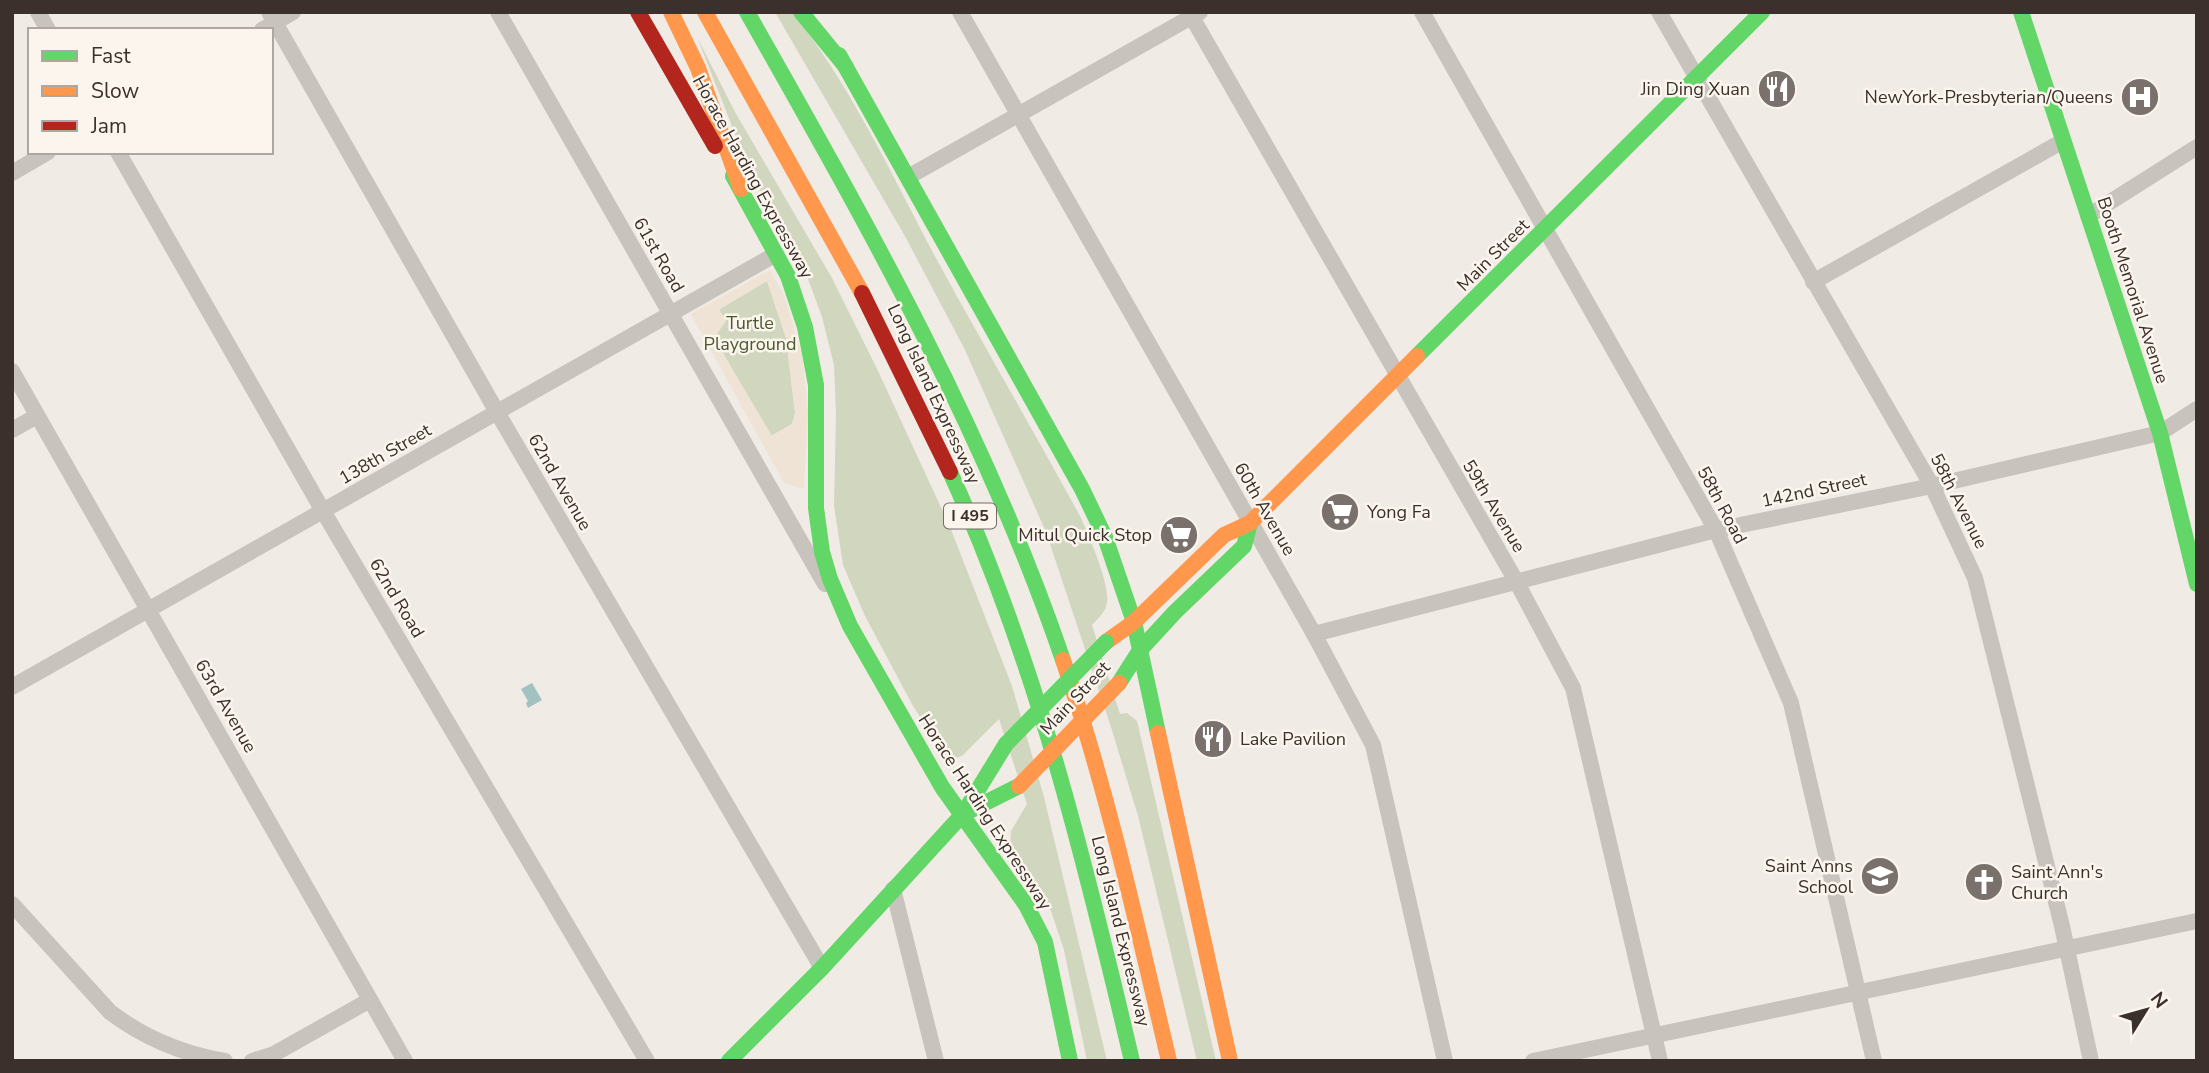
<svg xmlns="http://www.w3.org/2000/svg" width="2209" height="1073" viewBox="0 0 2209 1073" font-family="'Nunito Sans',sans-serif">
<rect width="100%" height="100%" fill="#f0ebe5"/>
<!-- green -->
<g fill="#d1d6bf">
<path d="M775,12H792C852,87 892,176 937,260C984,346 1033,430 1080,516C1088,534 1110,584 1107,602C1106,612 1099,617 1092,625L1120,714L1127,713L1137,721L1216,1061H1197L1138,816L1111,727L1046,532L965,350L906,238Z"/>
<path d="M697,37L735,112L832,278L879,373L950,527L1012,686L1044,797L1107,1061H1087L1064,950L1051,911L1010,847L1011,831L1027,804L999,719L962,756L955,758L945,755L913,706L865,616L843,565L834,506L836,414L834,365L822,317L801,260L763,196L745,159Z"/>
<path d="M767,281L786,338L795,413L792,424L771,436L703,319Z"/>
</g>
<!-- plaza -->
<path fill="#eee3d5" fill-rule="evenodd" d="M770,270L784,295L802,355L808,412L804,489L784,483L691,314ZM767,281L786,338L795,413L792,424L772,436L714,338L726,321L719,309Z"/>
<!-- water -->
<path fill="#a1c2c1" d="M532,683L542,700L528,708L526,703L528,701L521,689Z"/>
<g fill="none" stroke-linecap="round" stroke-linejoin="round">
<!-- street -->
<g stroke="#c9c3be" stroke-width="16">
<path d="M38,12L48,30"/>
<path d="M269,12L497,412L822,968"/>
<path d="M498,12L825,584"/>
<path d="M960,12L1314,634L1373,745L1445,1061"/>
<path d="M1189,12L1516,581L1573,688L1660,1061"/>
<path d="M1422,12L1716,530L1791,703L1874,1061"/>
<path d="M1659,12L1932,486L1975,578L2062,926L2091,1061"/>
<path d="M262,30L293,12"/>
<path d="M118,152L323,511L647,1061"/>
<path d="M12,173L48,152"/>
<path d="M908,177L1200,12"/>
<path d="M2088,216L2197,147"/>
<path d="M1813,282L2063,141"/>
<path d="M12,371L405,1061"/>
<path d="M12,430L37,416"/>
<path d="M1314,634L1716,530L1932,486L2160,433L2197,409"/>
<path d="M12,687L776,254"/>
<path d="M893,889L936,1061"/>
<path d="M12,904L110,1012C143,1037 184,1054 225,1061"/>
<path d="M252,1061L274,1054L370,1000"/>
<path d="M1533,1061L2197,921"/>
</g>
<!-- fast -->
<g stroke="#63d668" stroke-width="16">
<path d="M747,12C866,222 985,431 1063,660"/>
<path d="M801,12L846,67"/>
<path d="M2021,12L2160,433L2197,584"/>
<path d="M839,55L1082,489L1105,537L1134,622L1158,733"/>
<path d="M733,176L788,276L805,327L816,385V508L822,552L830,579L850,626L942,787L1026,905L1045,942L1070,1061"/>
<path d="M1417,356L1762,12"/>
<path d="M950,472C1036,660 1085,861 1132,1061"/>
<path d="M1119,683L1140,650L1175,612L1244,546L1250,523"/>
<path d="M963,814L1006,744"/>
<path d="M963,814L1019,786"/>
<path d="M729,1061L822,968L963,814"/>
</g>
<!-- slow -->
<g stroke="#ff974d" stroke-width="16">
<path d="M671,12L698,68L741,189"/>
<path d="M705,12L862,293"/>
<path d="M1106,642L1134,622L1224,535L1250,523L1417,356"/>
<path d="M1063,660C1108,792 1137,926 1169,1061"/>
<path d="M1158,733L1230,1061"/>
</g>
<!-- jam -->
<g stroke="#b3261e" stroke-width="16">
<path d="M638,12L715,146"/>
<path d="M862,293L950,472"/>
</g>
<!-- fast-bridge -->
<path stroke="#63d668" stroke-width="16" d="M1006,744L1106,642"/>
<!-- slow-bridge -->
<path stroke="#ff974d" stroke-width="16" d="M1019,786L1119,683"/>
</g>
<!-- icons -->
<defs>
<g id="restaurant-disc" transform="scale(2.0125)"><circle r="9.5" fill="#7a716c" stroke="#fbf5ee"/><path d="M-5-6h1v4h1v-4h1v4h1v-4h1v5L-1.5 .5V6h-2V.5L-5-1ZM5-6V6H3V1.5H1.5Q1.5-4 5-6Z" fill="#fff"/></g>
<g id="hospital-disc" transform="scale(2.0125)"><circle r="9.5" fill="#7a716c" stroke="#fbf5ee"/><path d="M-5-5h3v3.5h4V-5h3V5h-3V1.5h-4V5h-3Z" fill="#fff"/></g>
<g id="supermarket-disc" transform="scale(2.0125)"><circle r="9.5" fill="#7a716c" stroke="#fbf5ee"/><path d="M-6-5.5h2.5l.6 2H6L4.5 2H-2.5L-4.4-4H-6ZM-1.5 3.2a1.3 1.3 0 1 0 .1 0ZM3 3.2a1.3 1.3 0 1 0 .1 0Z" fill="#fff"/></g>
<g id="school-disc" transform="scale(2.0125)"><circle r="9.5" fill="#7a716c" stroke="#fbf5ee"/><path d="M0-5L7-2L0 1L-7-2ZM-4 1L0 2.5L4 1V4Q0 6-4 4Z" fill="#fff"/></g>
<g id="church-disc" transform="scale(2.0125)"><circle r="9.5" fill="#7a716c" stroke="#fbf5ee"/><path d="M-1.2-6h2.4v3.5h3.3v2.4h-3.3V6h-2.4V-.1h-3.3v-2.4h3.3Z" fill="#fff"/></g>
</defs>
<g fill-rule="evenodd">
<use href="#restaurant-disc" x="1777" y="89"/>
<use href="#hospital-disc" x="2140" y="97"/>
<use href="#supermarket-disc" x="1340" y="512"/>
<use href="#supermarket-disc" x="1179" y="535"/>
<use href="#restaurant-disc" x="1213" y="739"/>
<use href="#school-disc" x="1880" y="876"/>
<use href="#church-disc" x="1984" y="882"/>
</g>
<g text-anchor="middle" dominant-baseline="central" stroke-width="5" stroke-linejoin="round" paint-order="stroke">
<!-- shield labels -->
<rect fill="#fbf5ee" stroke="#756b66" stroke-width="2" x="944" y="503.5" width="52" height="25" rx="5"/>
<g font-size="16" font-weight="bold" fill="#3b302b">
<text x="970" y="516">I 495</text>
</g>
<!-- poi labels -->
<g font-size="18" fill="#3b302b" stroke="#fbf5ee" text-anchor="end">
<text x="1750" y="89">Jin Ding Xuan</text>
<text x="2113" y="97">NewYork-Presbyterian/Queens</text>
<text x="1367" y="512" text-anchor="start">Yong Fa</text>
<text x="1152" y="535">Mitul Quick Stop</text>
<text x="1240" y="739" text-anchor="start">Lake Pavilion</text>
<text x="1853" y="866">Saint Anns<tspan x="1853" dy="21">School</tspan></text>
<text x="2011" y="872" text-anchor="start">Saint Ann's<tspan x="2011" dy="21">Church</tspan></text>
</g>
<!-- street labels -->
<g font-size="18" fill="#3b302b" stroke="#fbf5ee">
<text transform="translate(753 177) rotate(61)">Horace Harding Expressway</text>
<text transform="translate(659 255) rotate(60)">61st Road</text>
<text transform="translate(1493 255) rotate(-45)">Main Street</text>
<text transform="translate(2133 290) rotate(72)">Booth Memorial Avenue</text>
<text transform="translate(934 394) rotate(65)">Long Island Expressway</text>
<text transform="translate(385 454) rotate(-30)">138th Street</text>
<text transform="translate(560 482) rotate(60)">62nd Avenue</text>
<text transform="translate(1814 490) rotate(-12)">142nd Street</text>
<text transform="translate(1959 501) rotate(63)">58th Avenue</text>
<text transform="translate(1722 505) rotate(62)">58th Road</text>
<text transform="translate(1494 506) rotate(59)">59th Avenue</text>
<text transform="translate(1265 509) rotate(60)">60th Avenue</text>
<text transform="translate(397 598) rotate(59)">62nd Road</text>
<text transform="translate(1075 698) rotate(-47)">Main Street</text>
<text transform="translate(226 706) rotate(60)">63rd Avenue</text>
<text transform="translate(985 812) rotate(57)">Horace Harding Expressway</text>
<text transform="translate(1121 931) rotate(76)">Long Island Expressway</text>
</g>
<!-- park labels -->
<g font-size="18" fill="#4a5a2e" stroke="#fbf5ee">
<text x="750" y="323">Turtle<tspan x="750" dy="21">Playground</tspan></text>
</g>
</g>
<!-- border -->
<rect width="2209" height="1073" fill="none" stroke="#3b302b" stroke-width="28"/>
<!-- legend -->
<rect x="28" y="28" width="245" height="126" fill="#fbf5ee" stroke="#aea6a0" stroke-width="2"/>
<rect x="42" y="51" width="35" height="10" fill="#63d668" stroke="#aea6a0" stroke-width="2"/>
<text x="91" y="63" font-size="21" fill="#3b302b">Fast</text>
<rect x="42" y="86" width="35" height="10" fill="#ff974d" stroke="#aea6a0" stroke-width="2"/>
<text x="91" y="98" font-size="21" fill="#3b302b">Slow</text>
<rect x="42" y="121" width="35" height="10" fill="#b3261e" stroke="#aea6a0" stroke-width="2"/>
<text x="91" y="133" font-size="21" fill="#3b302b">Jam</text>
<!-- north arrow -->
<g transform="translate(2146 1010) rotate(53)" stroke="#fbf5ee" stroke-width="5" paint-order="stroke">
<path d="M0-5L12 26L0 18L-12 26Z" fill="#3b302b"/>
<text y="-10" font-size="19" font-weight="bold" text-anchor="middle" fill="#3b302b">N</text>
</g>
</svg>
